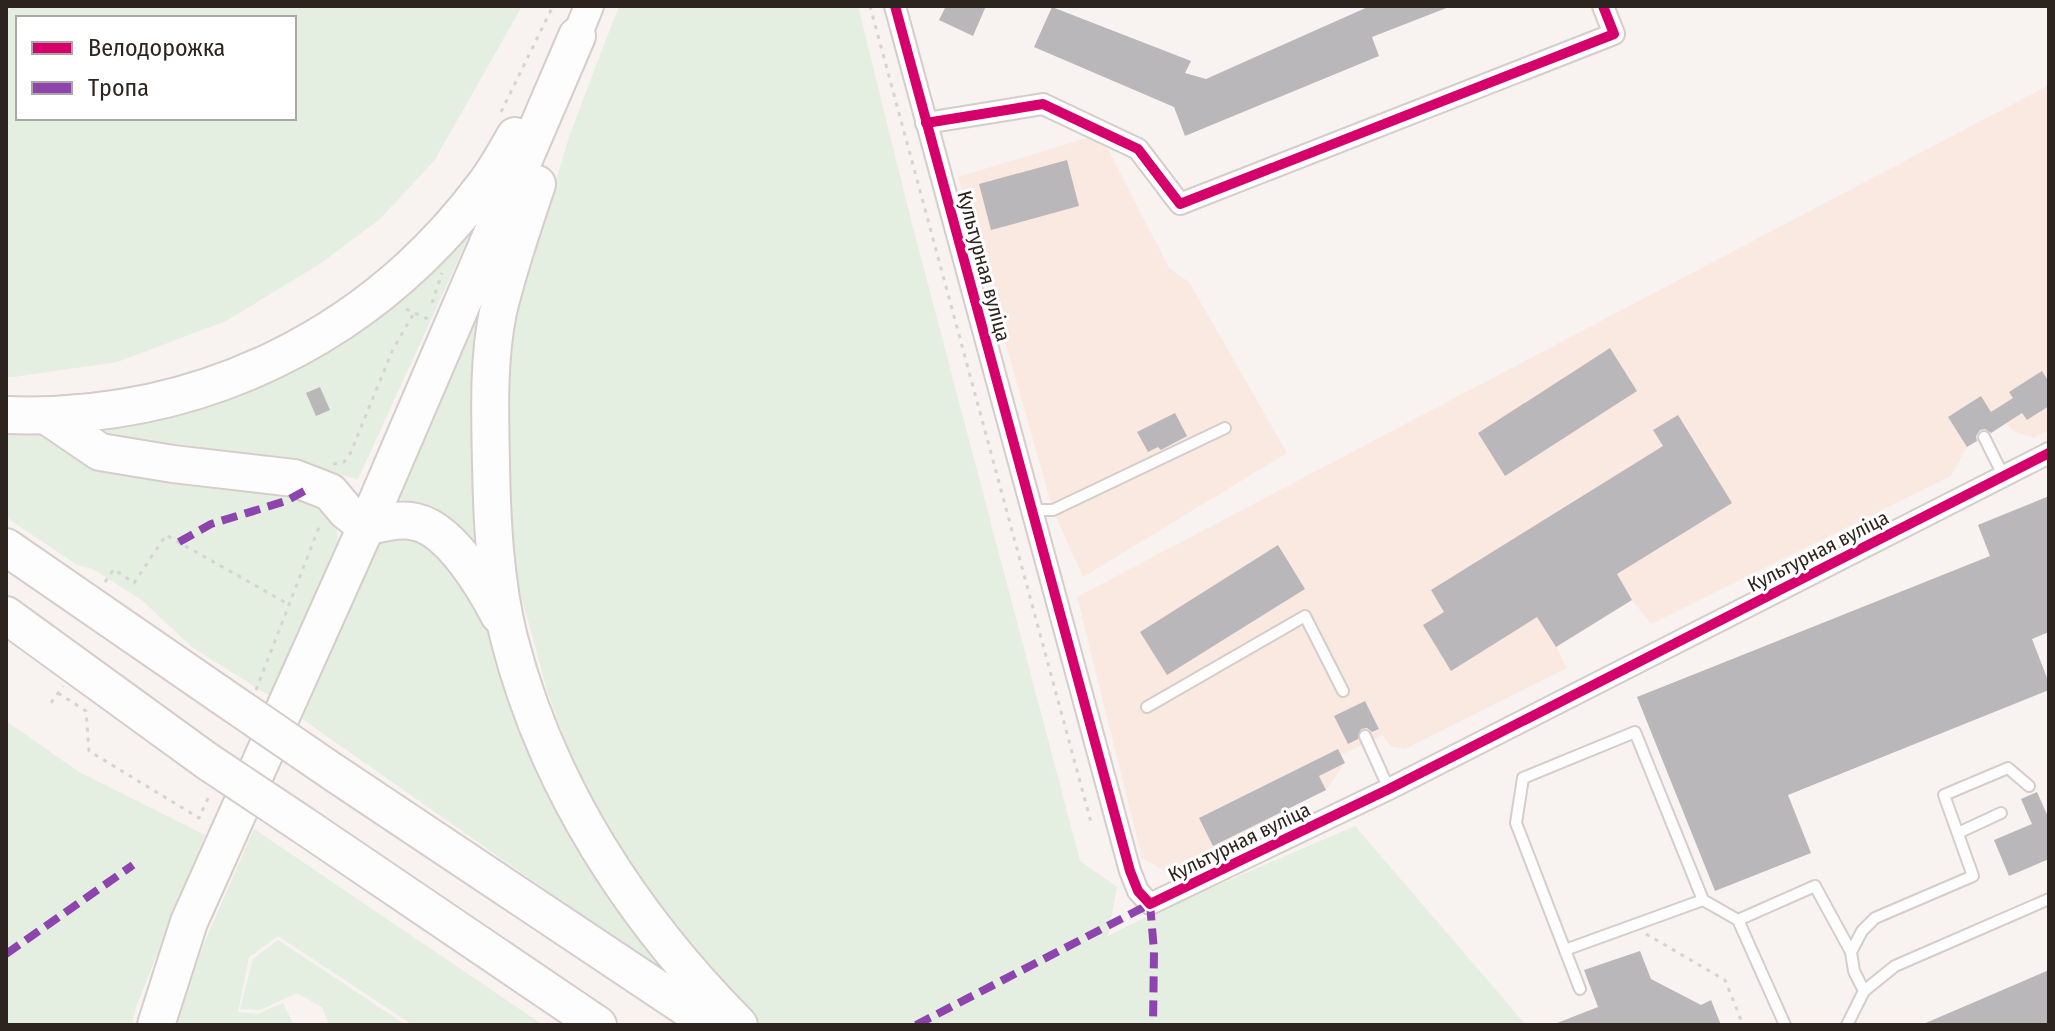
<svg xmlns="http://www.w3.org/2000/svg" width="2055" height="1031" viewBox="0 0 2055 1031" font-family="'Fira Sans Condensed',sans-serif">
<rect width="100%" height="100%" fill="#f8f2f0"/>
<!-- built -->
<g fill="#fae9e0">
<path d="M2049,85V430L2033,438L2013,431L2006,423L1967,447L1951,476L1651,624L1632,600L1556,647L1567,668L1405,749L1390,746L1383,735L1341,755L1345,763L1326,790L1166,872L1142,858L1077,597Z"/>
<path d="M1100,134L1169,268L1189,282L1287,453L1083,577L1053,510L958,177Z"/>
</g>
<!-- green -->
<g fill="#e4eee1" fill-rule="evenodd">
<path d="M6,6H522L434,161L380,219L321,263L226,321L117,362L13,377H6ZM294,18V118H18V18Z"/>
<path d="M619,6H858L912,224L1080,861L1117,887L1108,936L1164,908L1355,826L1526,1025H760L681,945L587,800L549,697L517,581L508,523L507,344L570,134Z"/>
<path d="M486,199L358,479L280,460L101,437L84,418L236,388Z"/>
<path d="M506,242L491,580L436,513L399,498Z"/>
<path d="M6,422L309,491L336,523L338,545L276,700L192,647L143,601L93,569L77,565L6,517Z"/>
<path d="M408,538L440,553L479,606L666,974L298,716L376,547L385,540Z"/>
<path d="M6,721L79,772L205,835L136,1007L132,1025H6Z"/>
<path d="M254,829L543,1025H413L278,936L249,957L238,1012L258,1014L283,1003L294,1025H174L179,1001Z"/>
<path d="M278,940L406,1025H329L322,1007L297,993L260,1010L240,1009L253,959Z"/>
</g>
<!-- building -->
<g fill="#bab7bb">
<path d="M946,6H986L973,36L939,20Z"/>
<path d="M1370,6L1449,7L1372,37L1379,56L1185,136L1174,107L1034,47L1052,7L1191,61L1185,73L1206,79Z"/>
<path d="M1067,160L1079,206L991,230L979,184Z"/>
<path d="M1610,348L1637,391L1505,476L1478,433Z"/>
<path d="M2042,371L2049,382V406L2027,420L2022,413L1991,433L1985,429L1980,430L1976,436L1977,441L1967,447L1948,417L1981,396L1991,412L2013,398L2009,392Z"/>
<path d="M320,387L330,410L316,416L306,393Z"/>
<path d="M1175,413L1187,436L1161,450L1158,447L1148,452L1137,432Z"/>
<path d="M1678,415L1732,503L1617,574L1632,600L1556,647L1537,617L1451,671L1423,625L1444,612L1431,590L1663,446L1653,430Z"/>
<path d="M2049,496V632L2032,639L2049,683V690L1788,795L1811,853L1715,891L1637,697L1990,556L1978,525Z"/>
<path d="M1278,545L1305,589L1167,675L1140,632Z"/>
<path d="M1365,701L1379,729L1372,732L1367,728L1361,729L1358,739L1348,744L1334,716Z"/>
<path d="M1338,749L1345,763L1319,776L1326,790L1213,846L1199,818Z"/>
<path d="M2037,792L2049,819V859L2009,876L1994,840L2032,824L2021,799Z"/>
<path d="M1640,951L1651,979L1701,1005L1711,1000L1721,1025H1552L1598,1007L1584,970Z"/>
<path d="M2049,970V1025H1921Z"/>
</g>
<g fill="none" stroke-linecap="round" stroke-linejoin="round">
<!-- lane casing -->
<g stroke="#d5cdca" stroke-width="14">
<g id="lane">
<path d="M1984,437L2004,477"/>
<path d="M1032,510H1053L1225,428"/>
<path d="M1147,707L1305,616L1343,691"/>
<path d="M1365,736L1389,789"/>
<path d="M1958,833L2001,813"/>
<path d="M1738,920L1785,1025"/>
<path d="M1565,950L1703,900"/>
<path d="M1580,989L1516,823L1523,778L1635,732L1703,900L1738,920L1815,886L1851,952"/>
<path d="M1864,991L1854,971L1851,952L1862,931L1875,918L1973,876L1944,795L2008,768L2029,786"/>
<path d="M1847,1025L1864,991L1895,966L2049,899"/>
</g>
</g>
<!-- street casing -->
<g stroke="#d5cdca" stroke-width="24">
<g id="street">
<path d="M895,6L1130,871L1138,891L1150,904L1389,789L2049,453"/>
<path d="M926,123L1043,104L1138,149L1180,204L1614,34L1603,6"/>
</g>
</g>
<!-- secondary casing -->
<g stroke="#d5cdca" stroke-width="32">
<path id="secondary" d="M577,36L589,6"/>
</g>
<!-- highway casing -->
<g stroke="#d5cdca" stroke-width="40">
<g id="highway">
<path d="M537,184C523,226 508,269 498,312C488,360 490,414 491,464C492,521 495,582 509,638C547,787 632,917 739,1025"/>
<path d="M6,415C198,422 372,337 486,183C497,168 506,152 515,136"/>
<path d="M47,416L100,452L173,464L294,478L330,492L346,511L366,527C381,523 401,518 416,522C451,530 484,586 499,615"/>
<path d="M6,547L222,696"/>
<path d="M6,615L207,761"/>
<path d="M333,772L712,1025"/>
<path d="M303,825L598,1025"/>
<path d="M156,1025L189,922L366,527L577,36"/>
</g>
</g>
<!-- path -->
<g stroke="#d5d4d3" stroke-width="3" stroke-dasharray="4 6" stroke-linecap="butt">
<path d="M870,6L1092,826"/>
<path d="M501,112L553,6"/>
<path d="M432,303L442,273"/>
<path d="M406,309L428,319"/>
<path d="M333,464L344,462L350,454L393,349L414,313"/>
<path d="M105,582L114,569L134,583L166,535L288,604"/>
<path d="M256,690L321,522"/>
<path d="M58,693L86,711L89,751L199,818L209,796"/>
<path d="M51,703L63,686"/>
<path d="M1646,934L1725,980L1743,1025"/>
</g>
<!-- lane -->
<use href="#lane" stroke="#fefdfd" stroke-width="10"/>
<!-- street -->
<use href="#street" stroke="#fefdfd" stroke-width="20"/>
<!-- secondary -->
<use href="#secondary" stroke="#fefdfd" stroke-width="28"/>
<!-- highway -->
<use href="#highway" stroke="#fefdfd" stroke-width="36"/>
<!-- highway-bridge casing -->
<g stroke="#d5cdca" stroke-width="40" stroke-linecap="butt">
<g id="highway-bridge">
<path d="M222,696L333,772"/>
<path d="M207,761L303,825"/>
</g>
</g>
<!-- highway-bridge -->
<use href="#highway-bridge" stroke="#fefdfd" stroke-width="36"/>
<!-- quiet -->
<g stroke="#8e44ad" stroke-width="8" stroke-dasharray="16 8" stroke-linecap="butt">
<path d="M179,542L211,524L286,501L306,490"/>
<path d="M6,954L133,865"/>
<path d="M916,1025L1150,904L1154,951L1153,1025"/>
</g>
<!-- cycleway casing -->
<g stroke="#fff" stroke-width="15">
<g id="cycleway">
<path d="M895,6L1130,871L1138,891L1150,904L1389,789L2049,453"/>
<path d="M926,123L1043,104L1138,149L1180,204L1614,34L1603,6"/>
</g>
</g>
<!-- cycleway -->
<use href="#cycleway" stroke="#d6006c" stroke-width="10"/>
</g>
<g text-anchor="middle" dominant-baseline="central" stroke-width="6" stroke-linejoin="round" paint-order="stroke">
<!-- street labels -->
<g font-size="20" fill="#2e241f" stroke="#fff">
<text transform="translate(984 266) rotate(75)">Культурная вуліца</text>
<text transform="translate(1818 551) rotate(-27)">Культурная вуліца</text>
<text transform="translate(1239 842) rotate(-26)">Культурная вуліца</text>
</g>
</g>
<!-- border -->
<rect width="2055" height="1031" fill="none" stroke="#2e241f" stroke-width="16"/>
<!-- legend -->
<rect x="16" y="16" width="280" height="104" fill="#ffffff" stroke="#aba7a5" stroke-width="2"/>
<rect x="32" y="42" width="40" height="12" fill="#d6006c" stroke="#aba7a5" stroke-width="2"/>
<text x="88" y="56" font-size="24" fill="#2e241f">Велодорожка</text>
<rect x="32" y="82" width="40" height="12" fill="#8e44ad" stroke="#aba7a5" stroke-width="2"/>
<text x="88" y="96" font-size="24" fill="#2e241f">Тропа</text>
</svg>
